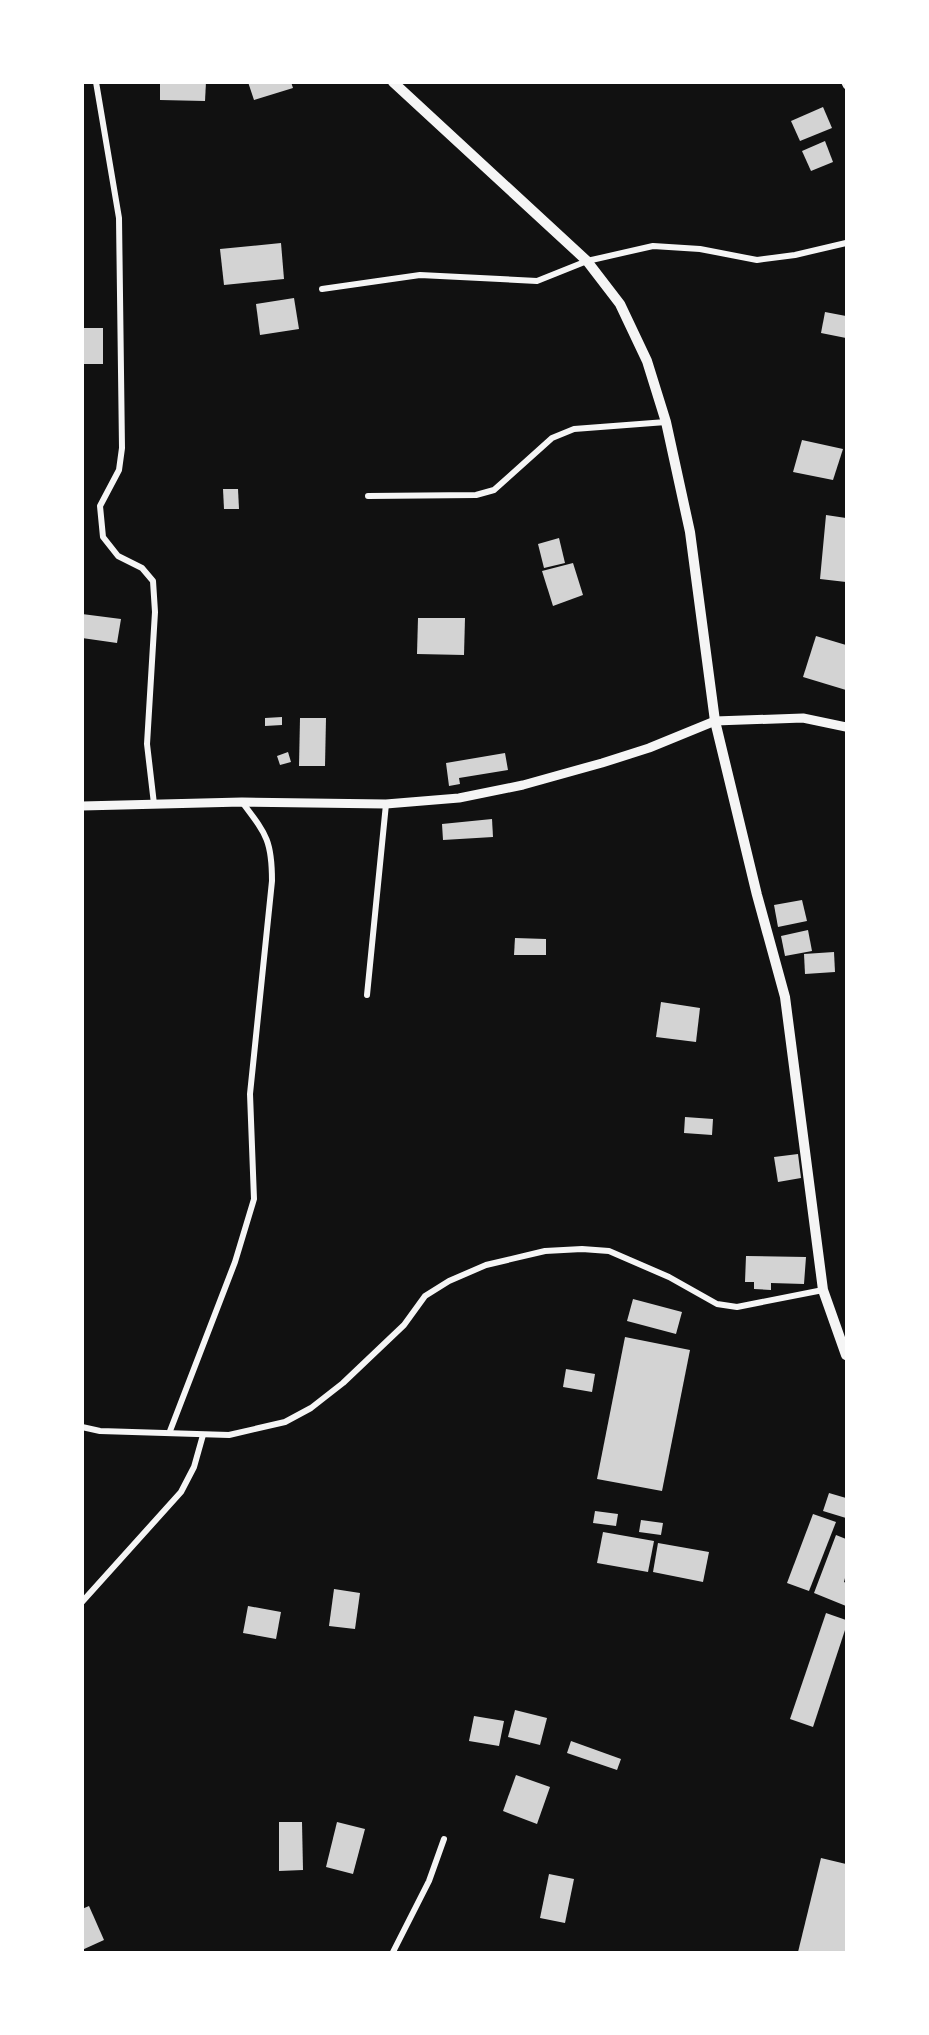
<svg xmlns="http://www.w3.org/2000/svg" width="929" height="2035" viewBox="0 0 929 2035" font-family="'Nunito Sans',sans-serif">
<rect width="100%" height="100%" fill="#111"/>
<!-- building -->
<g fill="#d3d3d3">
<path d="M160,82H206L205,101L160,100Z"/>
<path d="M248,82H291L293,88L254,100Z"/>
<path d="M823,107L832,128L800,141L791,121Z"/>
<path d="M825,141L833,162L811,171L802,151Z"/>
<path d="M281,243L284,279L224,285L220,249Z"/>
<path d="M294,298L299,329L260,335L256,304Z"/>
<path d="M825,312L846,316V338L821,333Z"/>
<path d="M84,328H103V364H83Z"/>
<path d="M802,440L843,449L833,480L793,472Z"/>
<path d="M223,489H238L239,509H224Z"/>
<path d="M826,515L846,518V582L820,579Z"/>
<path d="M559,538L565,563L544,568L538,544Z"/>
<path d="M573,563L583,595L553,606L542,571Z"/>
<path d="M82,614L121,619L117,643L82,638Z"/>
<path d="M418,618H465L464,655L417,654Z"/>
<path d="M816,636L846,645V690L803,677Z"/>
<path d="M282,717V725L265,726V718Z"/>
<path d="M300,718H326L325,766H299Z"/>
<path d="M288,752L291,762L280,765L277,756Z"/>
<path d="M505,753L508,770L459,778L460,784L449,786L446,763Z"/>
<path d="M492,819L493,837L443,840L442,824Z"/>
<path d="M802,900L807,921L778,927L774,905Z"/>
<path d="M808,930L812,951L785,956L781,936Z"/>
<path d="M515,938L546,939V955H514Z"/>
<path d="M834,952L835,972L805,974L804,954Z"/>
<path d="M661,1002L700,1008L696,1042L656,1037Z"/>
<path d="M685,1117L713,1119L712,1135L684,1133Z"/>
<path d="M798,1154L801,1178L778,1182L774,1157Z"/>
<path d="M746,1256L806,1257L804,1284L771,1283V1290L754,1289V1282H745Z"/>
<path d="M633,1299L682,1312L676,1334L627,1321Z"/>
<path d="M625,1337L690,1350L662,1491L597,1479Z"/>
<path d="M566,1369L595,1374L592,1392L563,1387Z"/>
<path d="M829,1493L846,1498V1518L823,1511Z"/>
<path d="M595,1511L618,1514L616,1526L593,1523Z"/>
<path d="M813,1514L836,1522L809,1591L787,1583Z"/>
<path d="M641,1520L663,1523L661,1535L639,1532Z"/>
<path d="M603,1532L654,1541L648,1572L597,1563Z"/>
<path d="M836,1535L846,1539V1574L844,1582L846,1583V1606L814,1593Z"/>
<path d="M658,1543L709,1552L703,1582L653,1572Z"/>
<path d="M334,1589L360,1593L355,1629L329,1626Z"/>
<path d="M248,1606L281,1612L276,1639L243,1633Z"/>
<path d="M826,1613L846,1620V1627L813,1727L790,1719Z"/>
<path d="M515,1710L547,1718L540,1745L508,1737Z"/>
<path d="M474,1716L504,1721L499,1746L469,1741Z"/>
<path d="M571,1741L621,1759L617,1770L567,1753Z"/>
<path d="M516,1775L550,1787L537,1824L503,1811Z"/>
<path d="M279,1822H302L303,1870L279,1871Z"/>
<path d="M337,1822L365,1829L353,1874L326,1867Z"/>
<path d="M821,1858L846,1864V1952H798Z"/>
<path d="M549,1874L574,1879L565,1923L540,1918Z"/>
<path d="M89,1906L104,1940L82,1950V1909Z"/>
</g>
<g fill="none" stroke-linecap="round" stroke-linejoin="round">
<!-- minor -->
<g stroke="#f5f5f5" stroke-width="6">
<path d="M96,82L119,218L122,448L119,470L100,506L103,537L118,556L142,568L153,581L155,612L147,744L154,804"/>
<path d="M844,82L846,86"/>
<path d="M322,289L420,275L537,281L587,261L653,246L700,249L757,260L795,255L846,243"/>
<path d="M368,496L476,495L494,490L552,438L574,429L666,422"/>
<path d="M367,995L386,804"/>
<path d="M82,1427L100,1431L229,1435L285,1422L311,1408L343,1383L404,1325L425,1296L449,1281L486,1265L545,1251L582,1249L609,1251L669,1277L717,1304L737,1307L823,1290"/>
<path d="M170,1431L235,1262L254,1199L250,1094L272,881C272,840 266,834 242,802"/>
<path d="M82,1602L181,1492L194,1467L203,1435"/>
<path d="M393,1952L429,1881L444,1839"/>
</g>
<!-- tertiary -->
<path stroke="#f5f5f5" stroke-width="9" d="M82,806L242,802L386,804L459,798L523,785L602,763L649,748L715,721L803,718L846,727"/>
<!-- secondary -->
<path stroke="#f5f5f5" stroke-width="10" d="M393,82L587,261L620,304L647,361L666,422L690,532L715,721L757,895L785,997L823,1290L846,1355"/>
</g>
<!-- border -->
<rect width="929" height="2035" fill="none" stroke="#ffffff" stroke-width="168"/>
</svg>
